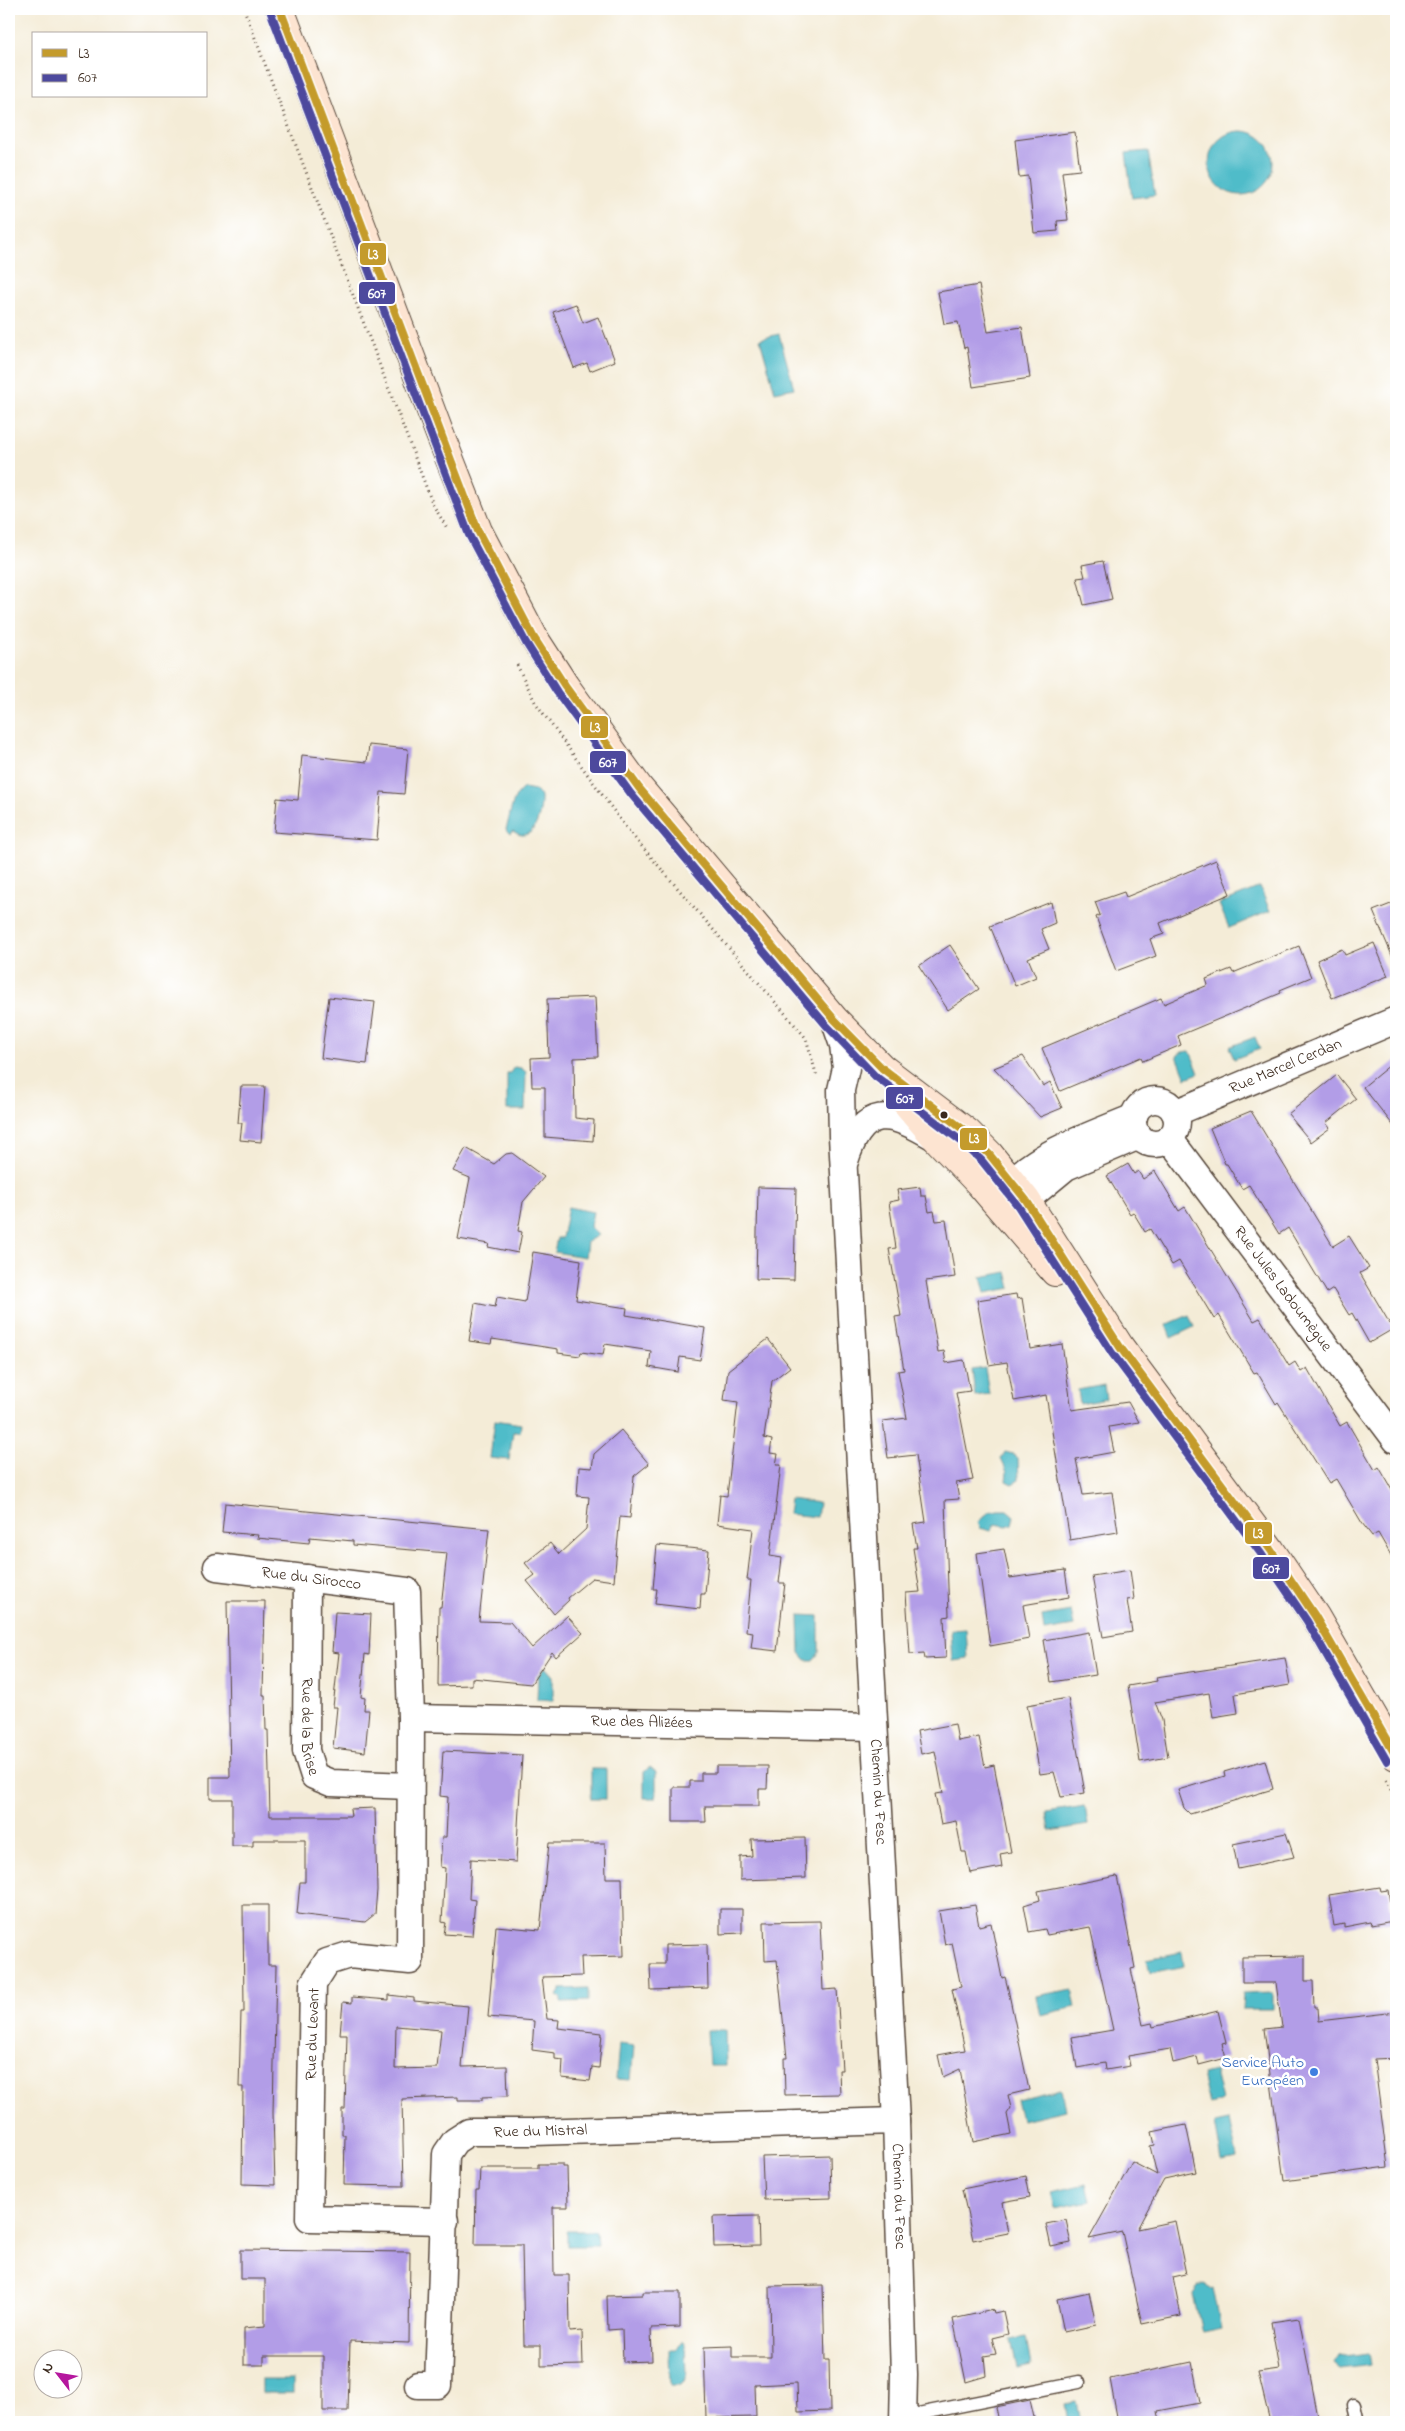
<svg xmlns="http://www.w3.org/2000/svg" width="1405" height="2431" viewBox="0 0 1405 2431" font-family="'Indie Flower',sans-serif">
<rect width="100%" height="100%" fill="#fff"/>
<filter id="ink" filterUnits="userSpaceOnUse"><feTurbulence type="fractalNoise" baseFrequency=".02" numOctaves="2"/><feDisplacementMap in="SourceGraphic" scale="10" xChannelSelector="R" yChannelSelector="G"/><feConvolveMatrix kernelMatrix="1 2 1 2 8 2 1 2 1" color-interpolation-filters="sRGB"/></filter>
<filter id="wash" filterUnits="userSpaceOnUse"><feTurbulence type="fractalNoise" baseFrequency=".0096" numOctaves="4" result="noise"/><feDisplacementMap in="SourceGraphic" scale="20" xChannelSelector="R" yChannelSelector="G"/><feGaussianBlur stdDeviation="1.12" result="paint"/><feColorMatrix in="noise" values="0 0 0 0 0 0 0 0 0 0 0 0 0 0 0 0 0 1.4 0 .05"/><feComposite in="paint" operator="in"/></filter>
<g filter="url(#wash)">
<rect width="100%" height="100%" fill="#f4ecd7"/>
<!-- water -->
<g fill="#4fbcc9" stroke="#457374">
<circle cx="1241" cy="163" r="32"/>
<path d="M1148,151L1155,195L1132,198L1126,153Z"/>
<path d="M779,334L794,388L775,392L760,339Z"/>
<path d="M524,788L535,790L541,797C542,812 534,847 513,831L510,834L506,829C510,819 511,795 524,788Z"/>
<path d="M1260,887L1270,911L1229,928L1219,904Z"/>
<path d="M1255,1037L1260,1049L1234,1059L1229,1047Z"/>
<path d="M1190,1051L1199,1073L1186,1078L1177,1056L1182,1052Z"/>
<path d="M514,1067L521,1068L526,1072L525,1110H507V1073H510Z"/>
<path d="M568,1207L593,1212L590,1227L598,1235L587,1242L585,1257L554,1252L557,1238H562Z"/>
<path d="M1007,1272L1011,1288L985,1293L981,1277Z"/>
<path d="M1189,1315L1194,1327L1171,1338L1166,1325Z"/>
<path d="M985,1368L989,1394L975,1396L972,1370Z"/>
<path d="M1104,1385L1106,1399L1080,1404L1078,1390Z"/>
<path d="M495,1420L521,1424L520,1432H513L509,1460L490,1458Z"/>
<path d="M1005,1452L1013,1454L1018,1459L1019,1480L1012,1484L1006,1481L1007,1472L1001,1459Z"/>
<path d="M790,1499L819,1503L817,1517L788,1514Z"/>
<path d="M998,1510H1007L1014,1516L1012,1524L1007,1526L995,1524L991,1531L980,1528L978,1522L989,1512Z"/>
<path d="M1071,1611L1074,1626L1044,1631L1042,1616Z"/>
<path d="M799,1615L819,1616V1653L813,1660H806L800,1653Z"/>
<path d="M966,1629L968,1659L953,1661L951,1630Z"/>
<path d="M545,1667L553,1676V1701L537,1700L538,1676Z"/>
<path d="M650,1767L656,1772V1798H644V1772Z"/>
<rect x="591" y="1769" width="15" height="30"/>
<path d="M1085,1806L1088,1825L1050,1831L1047,1812Z"/>
<path d="M1182,1952L1184,1966L1150,1973L1147,1959Z"/>
<path d="M588,1988V2001L561,2002V1998L557,1996L561,1989Z"/>
<path d="M1072,1989L1076,2007L1040,2015L1036,1996Z"/>
<path d="M1273,1993V2009H1242L1243,1994Z"/>
<path d="M707,2030H725L726,2066H709Z"/>
<path d="M619,2044L634,2046L631,2080L616,2079Z"/>
<path d="M1215,2071L1222,2101L1209,2105L1202,2074Z"/>
<path d="M1061,2089L1065,2110L1022,2120L1017,2099Z"/>
<path d="M1229,2120L1237,2158L1222,2161L1215,2123Z"/>
<path d="M1086,2184L1090,2201L1055,2208L1051,2192Z"/>
<path d="M567,2231H596L597,2246H567Z"/>
<path d="M1203,2285L1210,2289L1213,2288L1221,2328L1202,2332L1193,2294L1198,2287Z"/>
<path d="M1026,2337L1031,2366L1017,2369L1011,2340Z"/>
<path d="M681,2343H685L686,2379L680,2385H670L669,2349H675Z"/>
<path d="M1368,2353L1370,2365L1341,2369L1335,2364L1339,2357Z"/>
<rect x="262" y="2380" width="31" height="13"/>
<path d="M1076,2402L1080,2422H1068L1065,2404Z"/>
</g>
<g id="blocks">
<!-- building -->
<g fill="#b29de7" fill-rule="evenodd">
<path d="M1075,132L1080,170L1062,172L1068,220L1057,221L1058,231L1034,233L1028,176L1019,177L1015,140Z"/>
<path d="M979,285L988,332L1022,327L1030,378L973,387L967,347L964,348L958,322L944,324L938,292Z"/>
<path d="M576,304L583,323L598,317L615,361L590,371L587,363L574,368L553,312Z"/>
<path d="M1103,561L1112,599L1084,605L1077,578L1085,577L1082,565Z"/>
<path d="M369,745L408,749L404,794L381,792L377,840L274,832L277,798L298,800L302,755L367,762Z"/>
<path d="M1216,860L1230,894L1160,923L1164,934L1150,939L1156,956L1116,971L1096,917L1100,915L1095,902L1124,892L1126,897Z"/>
<path d="M1051,902L1055,923L1041,929L1049,949L1028,958L1036,977L1015,986L990,926Z"/>
<path d="M1396,902V965L1373,911Z"/>
<path d="M1374,943L1388,976L1332,998L1317,960L1342,949L1345,955Z"/>
<path d="M950,945L979,989L948,1010L919,966Z"/>
<path d="M1299,946L1311,977L1280,990L1281,993L1178,1036L1181,1045L1143,1061L1141,1057L1060,1091L1042,1048L1161,998L1164,1004L1208,985L1206,979L1231,969L1233,973Z"/>
<path d="M329,997L375,1002L367,1064L321,1058Z"/>
<path d="M595,997L598,1057L574,1058L575,1118L594,1120L593,1141L545,1137V1087H532L531,1058L549,1057L547,999Z"/>
<path d="M1023,1056L1043,1086L1050,1082L1062,1108L1040,1117L994,1068Z"/>
<path d="M1396,1060V1129L1363,1087Z"/>
<path d="M1337,1075L1356,1099L1326,1123L1330,1128L1311,1142L1288,1114Z"/>
<path d="M241,1086H265L261,1142L240,1140L242,1123H238Z"/>
<path d="M1251,1111L1333,1246L1349,1236L1369,1268L1360,1273L1393,1329L1369,1343L1352,1313L1349,1315L1333,1289L1327,1293L1288,1228L1279,1234L1249,1185L1242,1189L1227,1164H1225L1210,1128Z"/>
<path d="M466,1148L494,1164L506,1154L512,1153L544,1177L523,1202L518,1231L522,1232L518,1253L488,1247L489,1244L458,1239L470,1178L453,1171Z"/>
<path d="M1128,1164L1134,1174L1138,1171L1143,1179L1155,1171L1179,1211L1185,1207L1254,1321L1260,1318L1289,1366L1295,1362L1301,1372L1307,1368L1340,1426L1347,1422L1375,1470L1379,1467L1396,1496V1564L1378,1533L1372,1536L1362,1523L1336,1479L1329,1483L1278,1402L1276,1404L1257,1372L1254,1373L1219,1315L1214,1319L1179,1261L1172,1265L1150,1229L1145,1232L1133,1212L1130,1214L1107,1176Z"/>
<path d="M758,1187L796,1188L794,1280L756,1279Z"/>
<path d="M920,1187L921,1196H926L929,1212L934,1211L936,1221L946,1220L955,1277L926,1281L938,1352L944,1351L946,1363L964,1360L970,1391L956,1393L973,1480L956,1483L959,1499L945,1500L949,1616L944,1617L946,1658L925,1659L924,1653L910,1654L906,1593L920,1592L913,1548H917L913,1524L926,1522L916,1455L888,1458L883,1421L907,1418L898,1371L904,1370L895,1317L901,1316L889,1249L896,1248L889,1202L899,1200L897,1190Z"/>
<path d="M533,1252L581,1260L576,1300L627,1308L626,1315L705,1328L700,1360L680,1357L678,1372L649,1367L651,1351L605,1344L603,1355L581,1352L580,1356L558,1353V1349L492,1339L491,1344L469,1341L475,1303L495,1307L497,1297L525,1302Z"/>
<path d="M1016,1294L1017,1299L1022,1298L1030,1349L1062,1344L1072,1410L1128,1402L1139,1422L1109,1427L1114,1452L1076,1459L1083,1495L1112,1492L1118,1532L1070,1540L1046,1395L1014,1401L1007,1362L989,1365L977,1300Z"/>
<path d="M768,1339L790,1367L772,1381L764,1438L772,1440L770,1453L778,1454L776,1465H781L770,1556L782,1558L779,1583H785L777,1651L751,1648L753,1632L746,1631L751,1580H747L753,1529L717,1524L720,1495L727,1496L738,1402L724,1400L728,1370Z"/>
<path d="M621,1430L649,1464L634,1476L630,1518L620,1517L614,1581L592,1578L568,1598L569,1600L554,1614L527,1581L535,1575L525,1563L550,1543L559,1554L586,1529L589,1497L577,1496L579,1467L592,1468L594,1454Z"/>
<path d="M225,1503L489,1529L479,1621L510,1622L532,1648L567,1616L583,1633L556,1657L552,1652L531,1684L472,1678V1685L438,1686L439,1607H441L447,1553L353,1545V1541L310,1537L309,1543L257,1538L258,1535L222,1532Z"/>
<path d="M657,1545L709,1550L705,1594H701L700,1609L655,1604L657,1589H653Z"/>
<path d="M1004,1549L1010,1578L1065,1570L1069,1597L1023,1605L1029,1639L990,1646L977,1553Z"/>
<path d="M1130,1570L1134,1599L1127,1600L1132,1632L1103,1637L1092,1576Z"/>
<path d="M227,1601H265L263,1695H265L266,1730H268L270,1816H351L350,1809L375,1808L377,1890L375,1914L365,1922L297,1914L300,1882H305V1840H253V1846H232V1799H210V1777H230Z"/>
<path d="M335,1612L371,1614L369,1655L365,1654L361,1697L365,1698L364,1710H369L365,1752L333,1748L337,1707H333L339,1653L332,1652Z"/>
<path d="M1089,1632L1096,1675L1051,1682L1044,1640Z"/>
<path d="M1285,1658L1290,1685L1235,1694L1238,1713L1213,1717L1209,1693L1155,1702L1162,1720L1168,1757L1140,1762L1128,1686L1157,1681L1156,1677Z"/>
<path d="M1068,1698L1085,1793L1061,1797L1054,1772L1040,1774L1027,1705Z"/>
<path d="M955,1724L958,1741L979,1737L985,1767L994,1765L1011,1852L1000,1854L1002,1867L970,1873L966,1852H962L956,1821L941,1824L935,1794L943,1793L935,1751L921,1754L917,1731Z"/>
<path d="M443,1751L522,1755L516,1862L471,1859L469,1899L475,1900L472,1936L444,1934L446,1923L442,1922L445,1868L440,1867L442,1837H446L448,1797L440,1796Z"/>
<path d="M1265,1760L1273,1789L1190,1814L1184,1808L1178,1790L1225,1776L1224,1772Z"/>
<path d="M716,1766H768L767,1789H759V1806H705L706,1822H673V1787H690V1781H701V1773H716Z"/>
<path d="M1286,1833L1294,1857L1238,1869L1233,1844Z"/>
<path d="M805,1838L806,1878L740,1880V1857L752,1856L751,1839Z"/>
<path d="M549,1843H605L606,1878H622L624,1956L581,1957L582,1976L542,1977L547,2019L559,2020L558,2028L602,2033L599,2068L592,2067L590,2081L562,2078L563,2060L555,2059V2053L532,2050L534,2021L488,2017L496,1926L540,1930Z"/>
<path d="M1117,1876L1135,1968L1131,1969L1143,2025L1152,2023L1153,2027L1218,2011L1226,2043L1222,2044L1226,2058L1199,2065L1197,2057L1173,2063L1170,2049L1128,2056L1130,2066L1106,2070L1105,2063L1077,2068L1072,2037L1113,2030L1090,1927L1047,1935L1045,1929L1029,1932L1024,1905L1040,1900L1038,1891Z"/>
<path d="M1380,1887L1381,1891L1388,1890L1393,1921L1371,1925L1370,1922L1344,1927V1924L1334,1926L1329,1895Z"/>
<path d="M243,1905H268V1965H276L273,2113L275,2185L242,2184L243,2087H239L241,2012H244Z"/>
<path d="M975,1905L979,1926L991,1923L1002,1978L1005,1977L1008,1989L1029,2090L1008,2095L1011,2108L1007,2114L1011,2134L973,2142L960,2069L943,2077L938,2055L965,2050L952,1989L961,1987L952,1943L945,1945L939,1911Z"/>
<path d="M720,1909H742V1933L720,1934Z"/>
<path d="M820,1921L823,1990L837,1989L842,2070H839L840,2094L785,2095L784,2058H787L777,1960L765,1961L764,1922Z"/>
<path d="M707,1944L708,1988L651,1990L650,1964H665V1945Z"/>
<path d="M1305,1956V1981H1313L1314,2008H1318L1319,2021L1396,2012V2058L1374,2059L1388,2167L1284,2181L1264,2029L1282,2027L1276,1983H1242V1957Z"/>
<path d="M389,1995L414,1998V2001L468,2006L462,2067L507,2066L508,2096L482,2097V2100H458V2097L402,2099L404,2186L344,2185L345,2135H342V2109H345L347,2034H340L343,2002L352,2003V1997L389,2000ZM396,2026L441,2030L437,2068L395,2069Z"/>
<path d="M1186,2125L1196,2172L1164,2179L1137,2229L1175,2221L1186,2274L1173,2277L1181,2316L1142,2324L1122,2232L1089,2239L1132,2162L1157,2175L1150,2146L1155,2145L1152,2132Z"/>
<path d="M830,2155L831,2198L764,2200L762,2157Z"/>
<path d="M538,2164H563V2167H567L568,2207H553L554,2275H569L570,2332L582,2331L583,2365L541,2366V2345H524L522,2245H475L476,2190H479L480,2168H538Z"/>
<path d="M1026,2176L1030,2197L1002,2202L1008,2233L973,2240L962,2189Z"/>
<path d="M758,2216L759,2246L714,2247L713,2217Z"/>
<path d="M1066,2220L1071,2243L1051,2247L1046,2224Z"/>
<path d="M240,2250L410,2252L409,2343L350,2341L348,2411H323V2356H264V2365H244V2328L265,2326V2279H240Z"/>
<path d="M823,2285L825,2360H829L830,2411L798,2412L797,2383L755,2385L756,2417L706,2418L704,2347L732,2346V2357H771L770,2286Z"/>
<path d="M643,2292H680V2327L651,2328L652,2361L623,2362L622,2329L608,2330L607,2296L643,2295Z"/>
<path d="M1089,2292L1096,2325L1064,2332L1057,2299Z"/>
<path d="M993,2310L994,2313L1003,2311L1008,2334L992,2338L996,2354L984,2356L986,2376L966,2382L953,2319Z"/>
<path d="M1299,2318L1319,2422H1270L1258,2372L1279,2369L1271,2322Z"/>
<path d="M1192,2362L1200,2403L1158,2411L1160,2422H1118L1110,2379Z"/>
<path d="M1030,2400L1035,2422H999L996,2407Z"/>
</g>
</g>
</g>
<g filter="url(#ink)">
<use href="#blocks" fill-opacity="0" stroke="#57473a" stroke-width="1"/>
<g fill="none" stroke-linecap="round" stroke-linejoin="round">
<!-- lane casing -->
<g stroke="#57473a" stroke-width="15">
<g id="lane">
<path d="M1354,2405L1358,2422"/>
<path d="M903,2417L1079,2382"/>
</g>
</g>
<!-- street casing -->
<g stroke="#57473a" stroke-width="29">
<g id="street">
<path id="s1" d="M834,1019L843,1045L846,1068L841,1090L842,1136L896,2121L904,2375L903,2422"/>
<circle cx="1155" cy="1122" r="22"/>
<path id="s2" d="M1175,1113L1396,1020"/>
<path id="s3" d="M1169,1138L1396,1440"/>
<path d="M845,1161C863,1104 890,1110 934,1137"/>
<path d="M1011,1182C1044,1150 1092,1135 1134,1117"/>
<path d="M1026,1200L1066,1167L1139,1136"/>
<path id="s4" d="M217,1567L407,1591L411,1718L410,1961L349,1955L327,1962L313,1984L309,2218L445,2221"/>
<path id="s5" d="M307,1578L306,1751L314,1776L331,1783L410,1786"/>
<path id="s6" d="M411,1718L874,1727"/>
<path id="s7" d="M418,2385H438L446,2154L455,2141L469,2132H534L896,2121"/>
</g>
</g>
<!-- secondary casing -->
<g stroke="#57473a" stroke-width="30">
<g id="secondary">
<path d="M280,9L439,432L478,531L534,638L565,686L639,788L834,1019L882,1068L968,1133L989,1154L1026,1200L1120,1347L1270,1549L1315,1616L1396,1756"/>
<path d="M902,1098L936,1138L980,1184L1055,1272"/>
</g>
</g>
<!-- path -->
<g stroke="#57473a" stroke-width="3" stroke-dasharray="1 4" stroke-linecap="butt">
<path d="M244,9L433,505L447,528"/>
<path d="M517,665L535,702L627,829L806,1038L817,1077"/>
<path d="M1386,1780L1396,1800"/>
</g>
<!-- lane -->
<use href="#lane" stroke="#fff" stroke-width="12"/>
<!-- street -->
<use href="#street" stroke="#fff" stroke-width="26"/>
<!-- secondary -->
<use href="#secondary" stroke="#fde4d1" stroke-width="28"/>
<!-- bus-1 casing -->
<g stroke="#fff" stroke-width="11">
<path id="bus-1" d="M280,9L478,531L534,638L565,686L639,788L834,1019L882,1068L968,1133L989,1154L1026,1200L1120,1347L1270,1549L1315,1616L1396,1756"/>
</g>
<!-- bus-2 casing -->
<g stroke="#fff" stroke-width="11">
<path id="bus-2" d="M271,13L469,535L526,643L557,692L631,794L826,1025L875,1076L961,1141L982,1161L1018,1206L1112,1353L1262,1555L1307,1621L1387,1761"/>
</g>
<!-- bus-1 -->
<use href="#bus-1" stroke="#c49b2c" stroke-width="8"/>
<!-- bus-2 -->
<use href="#bus-2" stroke="#4d499d" stroke-width="8"/>
</g>
</g>
<!-- markers -->
<circle fill="#3b2a1e" stroke="#fff" stroke-width="2" cx="944" cy="1115" r="4.5"/>
<circle fill="#3f7fe0" stroke="#fff" stroke-width="2" cx="1314" cy="2072" r="5"/>
<g text-anchor="middle" dominant-baseline="central" stroke-width="5" stroke-linejoin="round" paint-order="stroke">
<!-- street labels -->
<g font-size="16" fill="#3b2a1e" stroke="#fff">
<text stroke="none"><textPath href="#s2" startOffset="120">Rue Marcel Cerdan</textPath></text>
<text stroke="none"><textPath href="#s3" startOffset="189">Rue Jules Ladoumègue</textPath></text>
<text stroke="none"><textPath href="#s4" startOffset="95">Rue du Sirocco</textPath></text>
<text stroke="none"><textPath href="#s6" startOffset="231">Rue des Alizées</textPath></text>
<text stroke="none"><textPath href="#s5" startOffset="149">Rue de la Brise</textPath></text>
<text stroke="none"><textPath href="#s1" startOffset="776">Chemin du Fesc</textPath></text>
<text transform="translate(313 2034) rotate(-88)">Rue du Levant</text>
<text stroke="none"><textPath href="#s7" startOffset="355">Rue du Mistral</textPath></text>
<text stroke="none"><textPath href="#s1" startOffset="1181">Chemin du Fesc</textPath></text>
</g>
<!-- shop labels -->
<g font-size="16" fill="#366cbe" stroke="#fff" text-anchor="end">
<text x="1304" y="2063">Service Auto<tspan x="1304" dy="18">Européen</tspan></text>
</g>
</g>
<g stroke="#fff" stroke-width="2">
<rect x="359" y="242" width="28" height="24" rx="5" fill="#c49b2c"/>
<rect x="358" y="281" width="38" height="24" rx="5" fill="#4d499d"/>
<rect x="580" y="715" width="29" height="24" rx="5" fill="#c49b2c"/>
<rect x="589" y="750" width="38" height="24" rx="5" fill="#4d499d"/>
<rect x="885" y="1086" width="39" height="24" rx="5" fill="#4d499d"/>
<rect x="959" y="1127" width="29" height="24" rx="5" fill="#c49b2c"/>
<rect x="1244" y="1521" width="29" height="24" rx="5" fill="#c49b2c"/>
<rect x="1252" y="1556" width="38" height="24" rx="5" fill="#4d499d"/>
</g>
<g font-size="14" text-anchor="middle" font-weight="bold" fill="#fff">
<text x="373" y="259">L3</text>
<text x="377" y="298">607</text>
<text x="595" y="732">L3</text>
<text x="608" y="767">607</text>
<text x="905" y="1103">607</text>
<text x="974" y="1143">L3</text>
<text x="1258" y="1538">L3</text>
<text x="1271" y="1573">607</text>
</g>
<!-- margin -->
<rect width="1405" height="2431" fill="none" stroke="#fff" stroke-width="30"/>
<!-- legend -->
<rect x="32" y="32" width="175" height="65" fill="#ffffff" stroke="#b1aaa5"/>
<rect x="42" y="49" width="25" height="8" fill="#c49b2c" stroke="#b1aaa5"/>
<text x="78" y="58" font-size="15" fill="#3b2a1e">L3</text>
<rect x="42" y="74" width="25" height="8" fill="#4d499d" stroke="#b1aaa5"/>
<text x="78" y="82" font-size="15" fill="#3b2a1e">607</text>
<!-- north arrow -->
<g transform="translate(58 2374) rotate(301)"><circle r="24" fill="#ffffff" stroke="#b1aaa5"/>
<path d="M0-4L9 19L0 12L-9 19Z" fill="#b5179e"/>
<text y="-8" font-size="14" font-weight="bold" text-anchor="middle" fill="#3b2a1e">N</text>
</g>
</svg>
